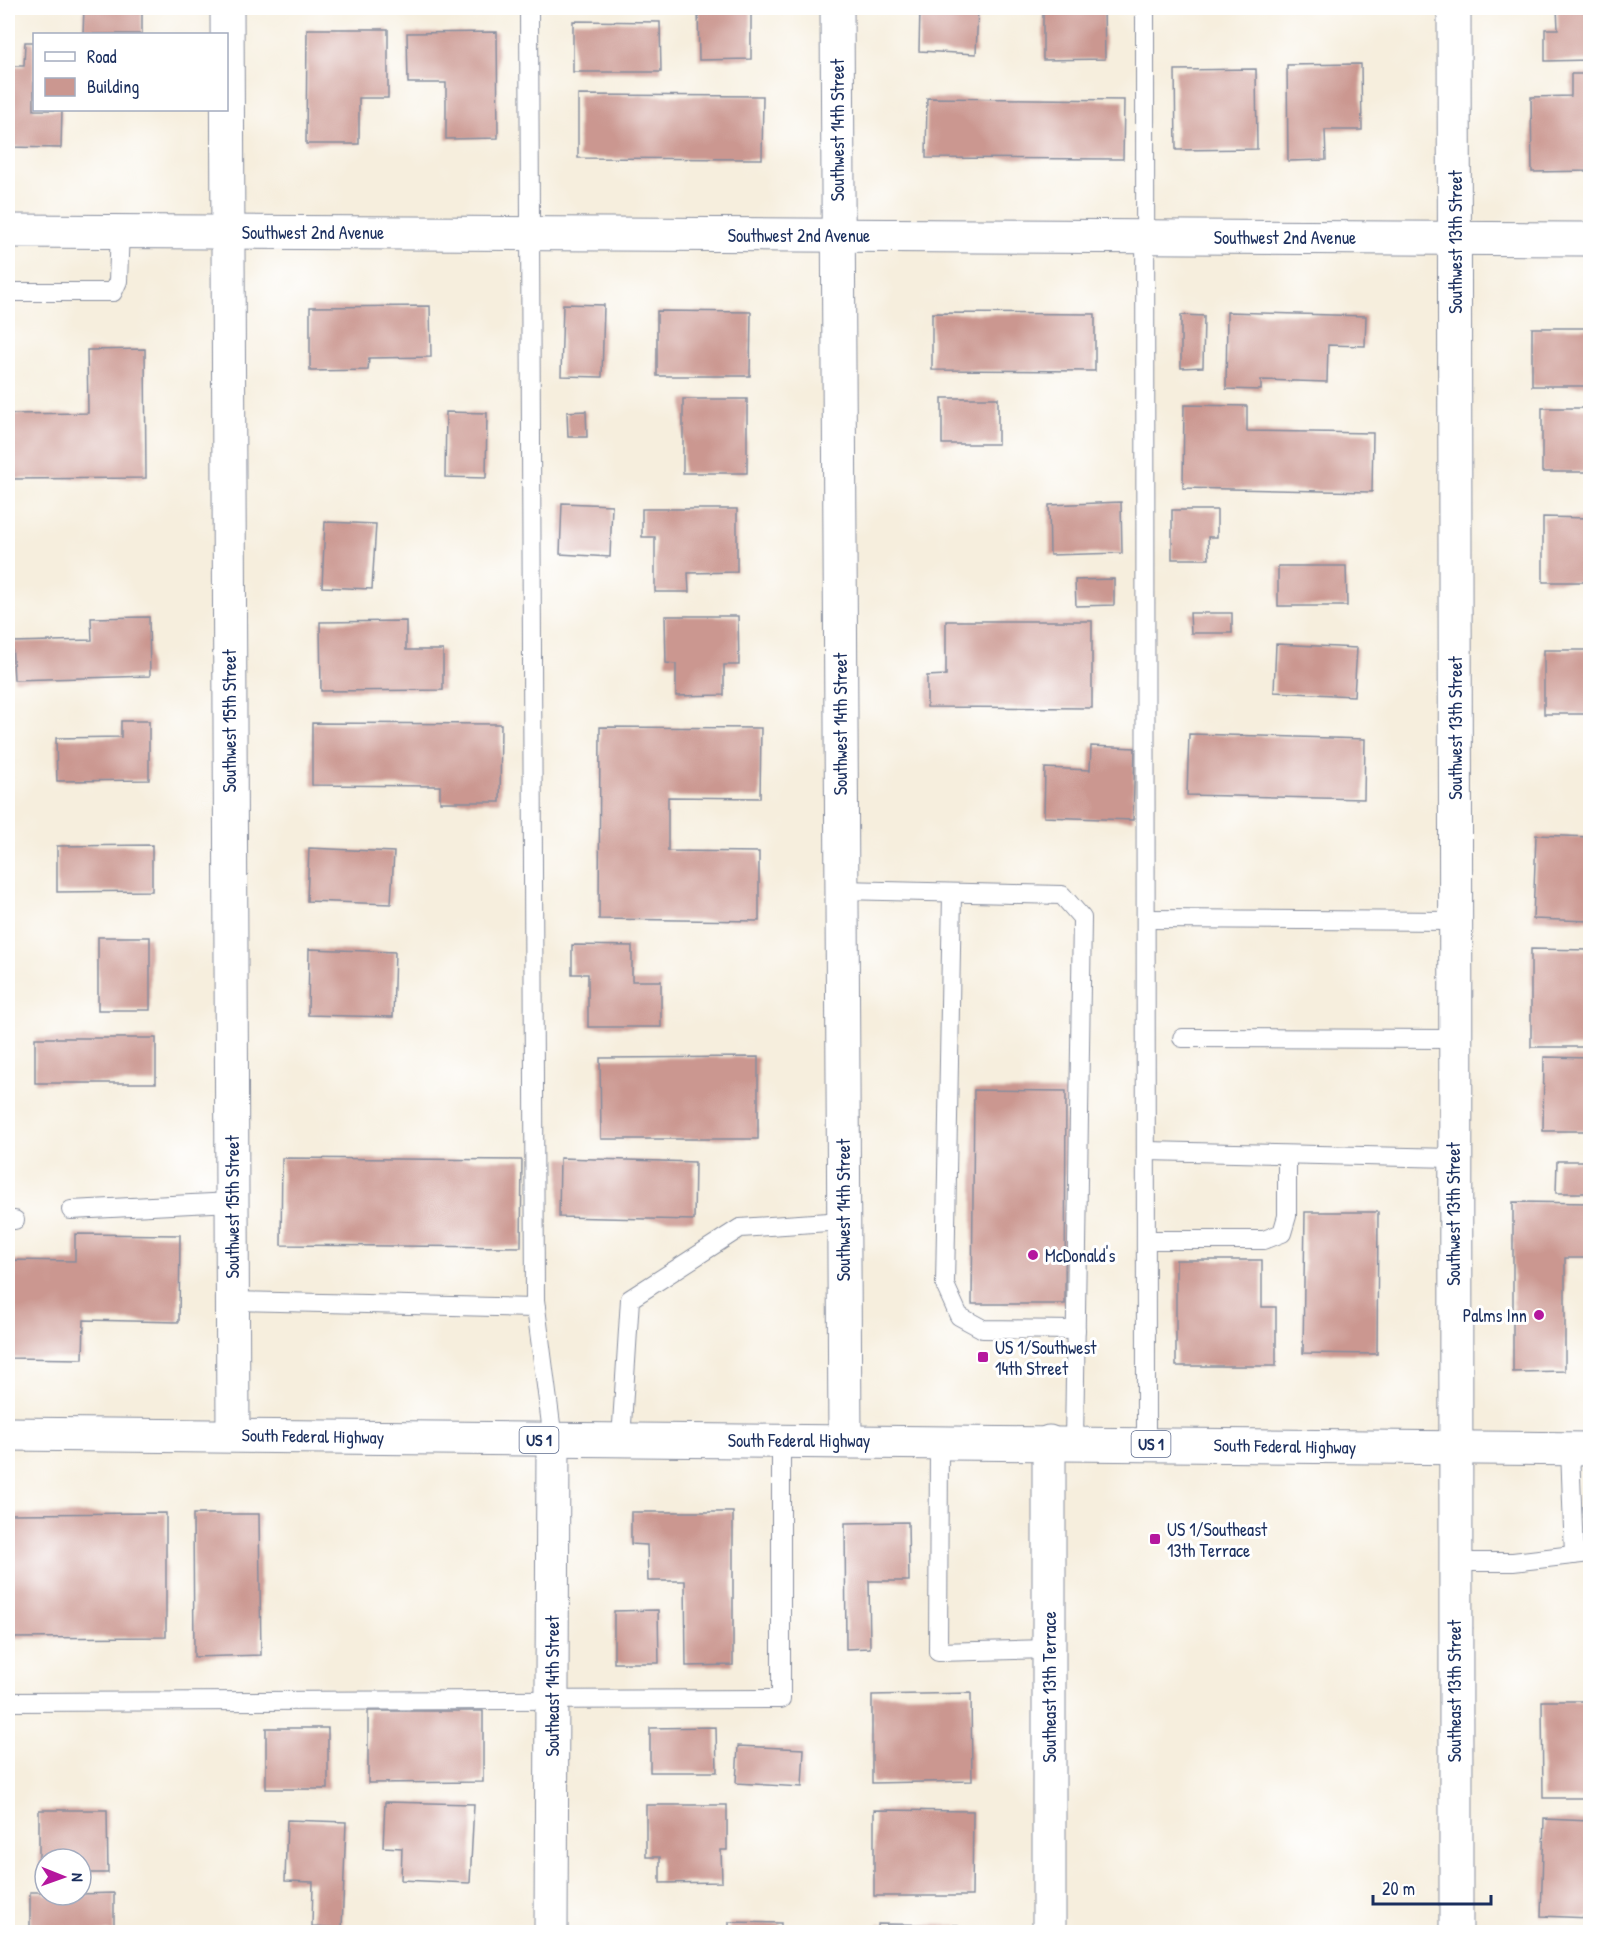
<svg xmlns="http://www.w3.org/2000/svg" width="1598" height="1940" viewBox="0 0 1598 1940" font-family="'Patrick Hand',sans-serif">
<rect width="100%" height="100%" fill="#fff"/>
<filter id="ink" filterUnits="userSpaceOnUse"><feTurbulence type="fractalNoise" baseFrequency=".0167" numOctaves="2"/><feDisplacementMap in="SourceGraphic" scale="12" xChannelSelector="R" yChannelSelector="G"/><feConvolveMatrix kernelMatrix="1 2 1 2 8 2 1 2 1" color-interpolation-filters="sRGB"/></filter>
<filter id="wash" filterUnits="userSpaceOnUse"><feTurbulence type="fractalNoise" baseFrequency=".008" numOctaves="4" result="noise"/><feDisplacementMap in="SourceGraphic" scale="24" xChannelSelector="R" yChannelSelector="G"/><feGaussianBlur stdDeviation="1.35" result="paint"/><feColorMatrix in="noise" values="0 0 0 0 0 0 0 0 0 0 0 0 0 0 0 0 0 1.4 0 .05"/><feComposite in="paint" operator="in"/></filter>
<g filter="url(#wash)">
<rect width="100%" height="100%" fill="#f6eedd"/>
<g id="blocks">
<!-- building -->
<g fill="#cb9790">
<path d="M84,8H142V34H83Z"/>
<path d="M698,8H751V59L699,60Z"/>
<path d="M920,8H978L976,54L919,51Z"/>
<path d="M1043,8H1104L1105,59L1043,60Z"/>
<path d="M1557,8H1590V60L1545,61V29H1558Z"/>
<path d="M573,21L660,22L661,72H573Z"/>
<path d="M307,29H388V98H359V144H306Z"/>
<path d="M497,32L498,138L446,139V83H408L407,33Z"/>
<path d="M25,42H34V110H62L61,148L8,147V66H24Z"/>
<path d="M1361,64L1362,130H1325L1326,160L1288,161L1287,65Z"/>
<path d="M1256,69L1257,149L1176,150L1175,70Z"/>
<path d="M1571,74H1590V171L1532,172L1531,97L1571,96Z"/>
<path d="M578,95L763,96L762,159L578,158Z"/>
<path d="M927,98L1124,100L1123,159L926,158Z"/>
<path d="M563,304L604,305L602,377L561,376Z"/>
<path d="M430,306L431,357L369,358L368,370L310,371V307Z"/>
<path d="M657,311L751,312L750,376H657Z"/>
<path d="M1227,312L1366,316L1365,346L1328,345L1327,382L1261,380V390L1226,389Z"/>
<path d="M932,313L1095,314V371L932,370Z"/>
<path d="M1181,315L1204,316L1203,367L1181,368Z"/>
<rect x="1532" y="328" width="58" height="58"/>
<path d="M145,349L146,478L8,479V414L88,413L87,350Z"/>
<rect x="942" y="398" width="56" height="46"/>
<rect x="683" y="399" width="64" height="74"/>
<path d="M1184,405L1247,406V431L1373,433L1372,492L1183,488Z"/>
<rect x="1542" y="408" width="48" height="64"/>
<path d="M586,411L587,437H568L567,412Z"/>
<path d="M446,412L487,413L486,478L445,477Z"/>
<path d="M1121,502L1122,553L1050,555L1049,505Z"/>
<path d="M562,503L612,505L610,557L560,554Z"/>
<path d="M642,509H737V572L688,573L689,592H655V537H642Z"/>
<path d="M1172,510H1217V537H1208L1209,559H1172Z"/>
<path d="M1543,517L1590,518V582H1543Z"/>
<path d="M325,522L376,524L372,589L322,587Z"/>
<path d="M1278,566H1346L1347,606H1278Z"/>
<path d="M1114,579V605L1076,606L1075,580Z"/>
<path d="M1190,613H1232V633H1191Z"/>
<path d="M665,616H738L739,665H724V695L676,696V664L666,663Z"/>
<path d="M149,617L150,676L14,680L12,642L92,640L91,618Z"/>
<path d="M406,621V650H443V690L321,691L320,622Z"/>
<path d="M946,621H1092V708L927,707V676L946,675Z"/>
<path d="M1276,644L1357,648L1354,696L1274,692Z"/>
<rect x="1544" y="650" width="46" height="64"/>
<path d="M121,721H149V780L57,781L56,738L121,737Z"/>
<path d="M312,723L501,724L500,802H440V786L312,785Z"/>
<path d="M600,727L761,728L760,798L668,797V851L759,852V921L599,919Z"/>
<path d="M1189,734L1365,739L1364,799L1187,795Z"/>
<path d="M1091,746L1135,748L1133,820L1044,817L1045,768L1090,770Z"/>
<path d="M1536,835L1590,837V921L1533,919Z"/>
<path d="M152,845V891L57,892V846Z"/>
<path d="M309,848L394,852L391,904L307,901Z"/>
<rect x="98" y="937" width="52" height="73"/>
<path d="M572,945L632,946V981H661V1027H588V974H572Z"/>
<path d="M309,949L395,952L393,1017L308,1015Z"/>
<path d="M1531,949L1590,950V1047H1531Z"/>
<rect x="35" y="1038" width="121" height="45"/>
<path d="M758,1057V1139H601L600,1058Z"/>
<path d="M1544,1057L1590,1058V1131H1543Z"/>
<path d="M974,1090L1066,1091L1065,1304H972Z"/>
<path d="M282,1158L522,1160L521,1247L281,1245Z"/>
<path d="M560,1158L695,1162L694,1220L559,1217Z"/>
<path d="M1557,1161H1590V1193H1556Z"/>
<path d="M1513,1202L1590,1203V1258H1565V1371L1513,1372Z"/>
<path d="M1305,1212H1378L1377,1354L1303,1353Z"/>
<path d="M75,1234L180,1235L179,1322L84,1320L83,1359L8,1358V1260L75,1261Z"/>
<path d="M1176,1260H1262V1307H1276V1366H1176Z"/>
<path d="M631,1512H733V1665L686,1666L685,1581H648L647,1545L631,1544Z"/>
<path d="M166,1513V1637L8,1638V1514Z"/>
<path d="M193,1514H259L261,1655L194,1657Z"/>
<path d="M908,1522L909,1581H869L870,1648L846,1649L845,1523Z"/>
<path d="M658,1610L659,1663H614V1611Z"/>
<path d="M971,1693L972,1781L872,1783V1695Z"/>
<path d="M1542,1701H1590V1798H1543Z"/>
<path d="M368,1711H483V1782L368,1783Z"/>
<path d="M716,1727L717,1772H650V1728Z"/>
<rect x="266" y="1728" width="62" height="61"/>
<path d="M738,1746L804,1749L802,1787L736,1783Z"/>
<path d="M385,1802L474,1804L470,1883L401,1880L402,1848L383,1847Z"/>
<path d="M646,1805H727V1850H721L722,1882L660,1883V1857H646Z"/>
<path d="M39,1810H107L108,1873H81V1859H45V1873H39Z"/>
<path d="M874,1810L973,1811L972,1896H874Z"/>
<path d="M1544,1819L1590,1821V1918L1541,1916Z"/>
<path d="M287,1820L346,1822L342,1928L312,1926L313,1882L285,1881Z"/>
<path d="M30,1892H45V1895L114,1893V1932H30Z"/>
<path d="M729,1922L781,1923V1932H729Z"/>
<path d="M878,1924L958,1925V1932H878Z"/>
</g>
</g>
</g>
<g filter="url(#ink)">
<use href="#blocks" fill-opacity="0" stroke="#888e9e" stroke-width="1.5"/>
<g fill="none" stroke-linecap="round" stroke-linejoin="round">
<!-- service casing -->
<g stroke="#888e9e" stroke-width="20">
<g id="service">
<path d="M529,8L535,1300L553,1440"/>
<path d="M1145,8L1146,1444"/>
<path d="M8,292H113L118,281L120,231"/>
<path d="M841,890L1062,895L1082,918L1074,1443"/>
<path d="M952,893L945,1285L959,1316L983,1329L1076,1330"/>
<path d="M1146,919L1454,921"/>
<path d="M1182,1038L1454,1039"/>
<path d="M1146,1151L1453,1158"/>
<path d="M71,1210L232,1202"/>
<path d="M8,1220H15"/>
<path d="M1147,1240H1264L1282,1233L1287,1216V1155"/>
<path d="M233,1301L536,1308"/>
<path d="M621,1440L630,1299L740,1228L843,1221"/>
<path d="M939,1441L938,1652L1049,1649"/>
<path d="M1570,1450L1574,1555"/>
<path d="M1453,1562H1513L1590,1553"/>
<path d="M8,1702L781,1699V1440"/>
</g>
</g>
<!-- minor casing -->
<g stroke="#888e9e" stroke-width="35">
<g id="minor">
<path d="M227,8L233,1435"/>
<path d="M837,8L845,1440"/>
<path d="M1454,8C1460,649 1452,1291 1456,1932"/>
<path d="M8,231L1590,239"/>
<path d="M1049,1442V1932"/>
<path d="M551,1932L553,1440"/>
</g>
</g>
<!-- primary casing -->
<g stroke="#888e9e" stroke-width="35">
<path id="primary" d="M8,1434L1590,1449"/>
</g>
<!-- service -->
<use href="#service" stroke="#fff" stroke-width="18"/>
<!-- minor -->
<use href="#minor" stroke="#fff" stroke-width="33"/>
<!-- primary -->
<use href="#primary" stroke="#fff" stroke-width="33"/>
</g>
</g>
<!-- markers -->
<g fill="#b5179e" stroke="#fff" stroke-width="2">
<circle cx="1033" cy="1255" r="6"/>
<circle cx="1539" cy="1315" r="6"/>
<rect x="977" y="1351" width="12" height="12" rx="3"/>
<rect x="1149" y="1533" width="12" height="12" rx="3"/>
</g>
<g text-anchor="middle" dominant-baseline="central" stroke-width="6" stroke-linejoin="round" paint-order="stroke">
<!-- shield labels -->
<g fill="#fff" stroke="#5f6d8e" stroke-width="1.5">
<rect x="519.5" y="1427" width="39" height="26" rx="4.5"/>
<rect x="1131.5" y="1431" width="39" height="26" rx="4.5"/>
</g>
<g font-size="16" font-weight="bold" fill="#1b2f5e">
<text x="539" y="1440">US 1</text>
<text x="1151" y="1444">US 1</text>
</g>
<!-- street labels -->
<g font-size="18" fill="#1b2f5e" stroke="#fff">
<text transform="translate(837 130) rotate(-90)">Southwest 14th Street</text>
<text x="313" y="232">Southwest 2nd Avenue</text>
<text x="799" y="235">Southwest 2nd Avenue</text>
<text x="1285" y="237">Southwest 2nd Avenue</text>
<text transform="translate(1455 242) rotate(-90)">Southwest 13th Street</text>
<text transform="translate(229 721) rotate(-90)">Southwest 15th Street</text>
<text transform="translate(840 724) rotate(-90)">Southwest 14th Street</text>
<text transform="translate(1455 728) rotate(-90)">Southwest 13th Street</text>
<text transform="translate(232 1207) rotate(-90)">Southwest 15th Street</text>
<text transform="translate(843 1210) rotate(-90)">Southwest 14th Street</text>
<text transform="translate(1453 1214) rotate(-90)">Southwest 13th Street</text>
<text transform="translate(313 1436) rotate(1)">South Federal Highway</text>
<text x="799" y="1440">South Federal Highway</text>
<text transform="translate(1285 1446) rotate(1)">South Federal Highway</text>
<text transform="translate(552 1686) rotate(-90)">Southeast 14th Street</text>
<text transform="translate(1049 1687) rotate(-90)">Southeast 13th Terrace</text>
<text transform="translate(1454 1691) rotate(-90)">Southeast 13th Street</text>
</g>
<!-- poi labels -->
<g font-size="18" fill="#1b2f5e" stroke="#fff" text-anchor="start">
<text x="1045" y="1255">McDonald's</text>
<text x="1527" y="1315" text-anchor="end">Palms Inn</text>
<text x="995" y="1347">US 1/Southwest<tspan x="995" dy="21">14th Street</tspan></text>
<text x="1167" y="1529">US 1/Southeast<tspan x="1167" dy="21">13th Terrace</tspan></text>
</g>
</g>
<!-- margin -->
<rect width="1598" height="1940" fill="none" stroke="#fff" stroke-width="30"/>
<!-- legend -->
<rect x="33" y="33" width="195" height="78" fill="#ffffff" stroke="#a4acbf" stroke-width="1.5"/>
<rect x="45" y="52" width="30" height="9" fill="#ffffff" stroke="#a4acbf" stroke-width="1.5"/>
<text x="87" y="63" font-size="18" fill="#1b2f5e">Road</text>
<rect x="45" y="78" width="30" height="18" fill="#cb9790" stroke="#a4acbf" stroke-width="1.5"/>
<text x="87" y="93" font-size="18" fill="#1b2f5e">Building</text>
<!-- north arrow -->
<g transform="translate(63 1877) rotate(91)"><circle r="28" fill="#ffffff" stroke="#a4acbf" stroke-width="1.5"/>
<path d="M0-4.5L10 22L0 15L-10 22Z" fill="#b5179e"/>
<text y="-9" font-size="16" font-weight="bold" text-anchor="middle" fill="#1b2f5e">N</text>
</g>
<!-- scale -->
<path d="M1373 1895v9h118v-9" fill="none" stroke="#1b2f5e" stroke-width="3"/>
<text x="1382" y="1895" font-size="18" fill="#1b2f5e" stroke="#ffffff" stroke-width="4.5" paint-order="stroke">20 m</text>
</svg>
